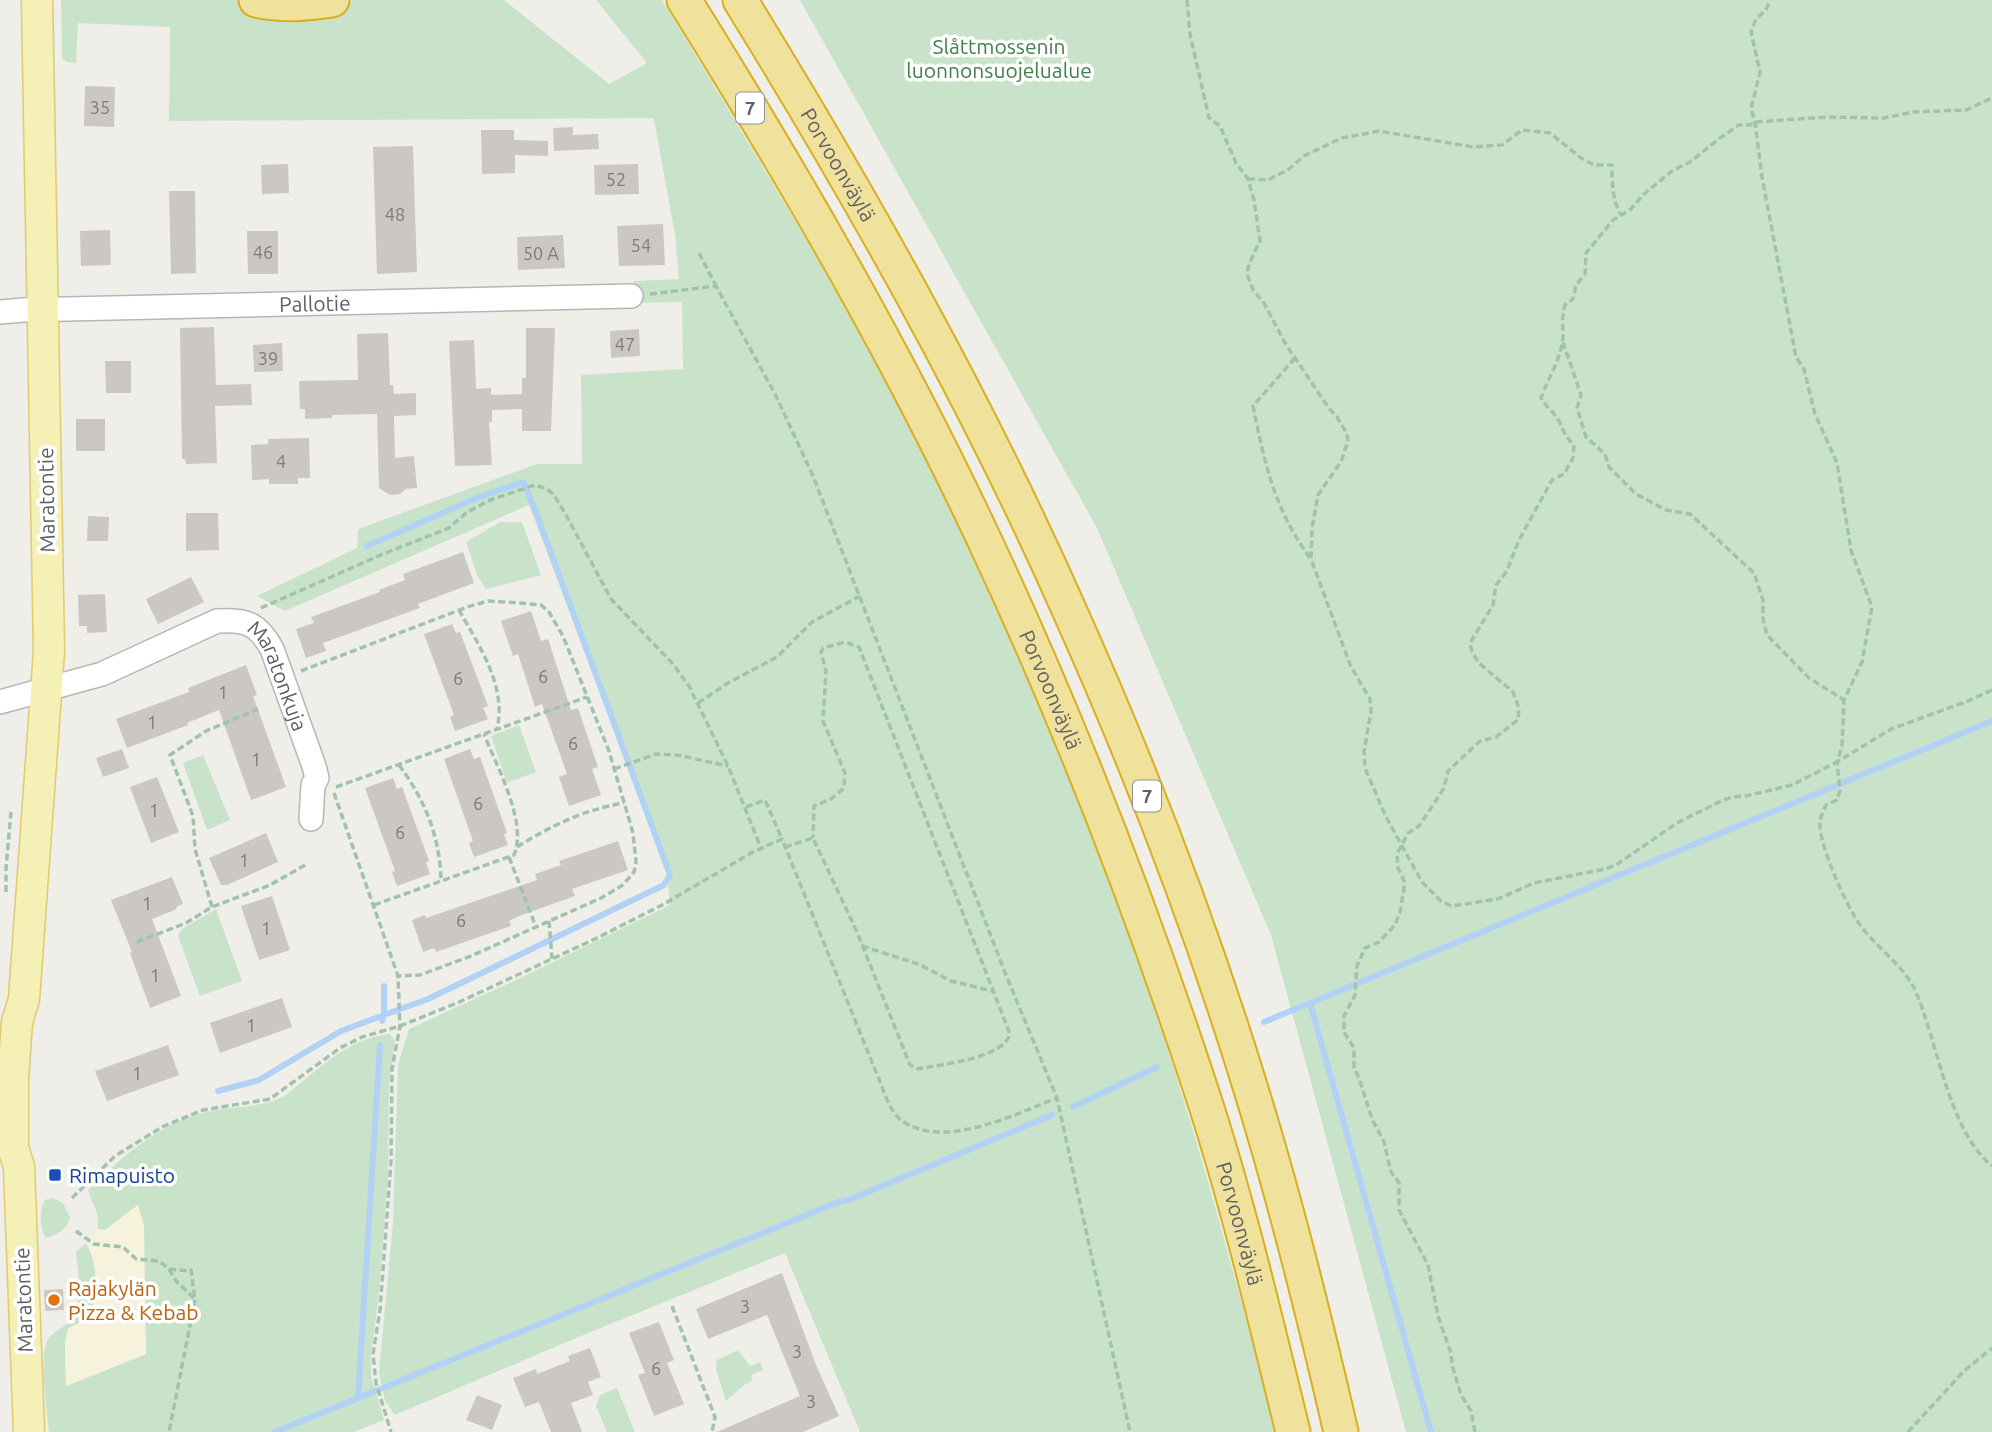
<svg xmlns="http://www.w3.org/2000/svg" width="1992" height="1432" viewBox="0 0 1992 1432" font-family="Ubuntu,sans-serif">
<rect width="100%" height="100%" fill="#efeee8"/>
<!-- green -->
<g fill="#c8e3ca">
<path d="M61,0H236L257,8L333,7L354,0H504L609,84L647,63L596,0H662C749,143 837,286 914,436C1046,694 1154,976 1229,1257C1245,1315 1262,1373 1274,1432H860L785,1253L576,1338L395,1415L385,1401L379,1372L393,1223L398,1065L409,1029L514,981L670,905L667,869L529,505L285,611L257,596L357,548L358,529L537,464H582L581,375L683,369L682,302L633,303L634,281L679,279L675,235L655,125L653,118L169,121L170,27L78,23L76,63L67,62L62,58Z"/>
<path d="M800,0H1992V1432H1406L1271,935L1097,528Z"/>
<path d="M500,522H522L541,575L486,589L477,575L466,542Z"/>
<path d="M519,725L536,772L507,783L491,736Z"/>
<path d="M203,755L230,820L207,830L183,763Z"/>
<path d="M216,909L242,981L200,996L178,936L182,929Z"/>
<path d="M390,1034L395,1041L389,1085L388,1174L379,1294L371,1353V1375L384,1420L353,1432H49C47,1411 40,1362 46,1344C49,1334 58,1331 65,1325C86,1306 78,1276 76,1252L86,1243C97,1259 101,1300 87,1317C82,1322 73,1325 68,1330L65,1342L66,1386L146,1354L138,1205L104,1231L97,1229C101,1212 92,1205 88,1190C122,1157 159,1123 206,1112C233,1106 260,1109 286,1095C318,1070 347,1038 390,1034Z"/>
<path d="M52,1198L63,1203L70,1217C67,1231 58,1233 46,1238C40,1230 39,1209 45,1200Z"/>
<path d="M738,1350L750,1366L760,1362L763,1370L751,1375L752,1381L744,1385L726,1401L716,1369L717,1360Z"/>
<path d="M617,1388L635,1432H607L596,1406L600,1395Z"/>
</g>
<!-- sand -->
<path fill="#f7f2db" d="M138,1205L144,1225L146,1354L66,1386L65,1342L68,1329C73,1325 82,1322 87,1317C101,1300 97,1259 86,1243L97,1229L105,1230Z"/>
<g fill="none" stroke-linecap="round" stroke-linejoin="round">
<!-- stream -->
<g stroke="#b2d2f5" stroke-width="6">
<path d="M367,546L479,497L523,482L534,507L670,875L664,885L428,999L384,1015L382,1021"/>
<path d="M1310,1003L1992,721"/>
<path d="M1264,1022L1310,1003L1431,1432"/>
<path d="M218,1091L259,1080L341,1031L384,1015V986"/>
<path d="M1073,1107L1157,1067"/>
<path d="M358,1398L380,1045"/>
<path d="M275,1432L836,1203L851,1199L1052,1115"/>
</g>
</g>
<!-- building -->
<g fill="#cbc8c4">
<path d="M85,86L115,87L114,127L84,126Z"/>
<path d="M573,127V135L598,134L599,149L554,151L553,128Z"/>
<path d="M481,130H514V140L548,141V156L515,155V173L482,174Z"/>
<path d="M413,146L417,272L377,274L373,147Z"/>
<path d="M288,164L289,193L262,194L261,165Z"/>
<path d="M638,164L639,194L595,195L594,165Z"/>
<path d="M169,191H195L196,273L171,274Z"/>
<path d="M663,224L665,265L619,266L617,226Z"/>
<path d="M110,230L111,265L81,266L80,231Z"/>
<path d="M247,231H278V274H248Z"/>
<path d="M563,235L565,268L518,270L517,237Z"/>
<path d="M214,327L216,385L251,384L252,405L215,406L217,463L186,464L185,459H182L180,328Z"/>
<path d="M526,328H555L551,431H522V409L492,410V422H489L492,465L455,466L449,341L474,340L476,389L491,388V395L522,394V378H526Z"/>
<path d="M639,329L640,356L611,358L610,331Z"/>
<path d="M388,333L390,385H393L394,394L416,393V415L394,416L395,458L414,456L417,488L406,489L400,494L390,495L379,488L377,414L332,415V418L305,419V409H300L299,381L358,380L357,334Z"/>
<path d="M282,343L283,371L254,372L253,345Z"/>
<path d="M105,361H131V393H106Z"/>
<rect x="76" y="419" width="29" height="32"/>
<path d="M309,438L310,478H298V484H269V479L252,480L251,445L268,444V439Z"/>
<path d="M186,513H218L219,550L186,551Z"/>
<path d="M88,516L109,517L108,541H87Z"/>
<path d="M463,552L474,583L418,604L420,608L323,643L326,651L306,658L296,629L314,623L311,617L380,592L379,590L405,580L403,574Z"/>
<path d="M191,577L204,602L158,624L146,599Z"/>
<path d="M105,594L107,632L87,633V626H79L78,595Z"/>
<path d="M531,611L541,641L548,639L571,710L578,708L598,767L592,769L601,795L569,806L559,777L567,774L542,704L535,707L518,654L513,656L501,621Z"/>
<path d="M452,624L456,633L460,632L488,706L483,708L488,719L455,731L450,717L454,715L424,634Z"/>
<path d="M246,665L257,695L253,696L286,787L251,800L219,710L187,723L188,725L127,748L116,719L189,692L188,688Z"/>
<path d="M122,749L129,768L103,777L96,758Z"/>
<path d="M470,749L474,759L480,757L507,833L504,834L508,845L474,857L469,843L473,841L444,759Z"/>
<path d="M157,777L179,832L151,843L130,787Z"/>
<path d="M393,778L397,789L402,787L429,861L426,863L430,874L397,886L392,872L395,871L365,788Z"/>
<path d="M266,833L278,862L227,885H221L209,858Z"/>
<path d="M618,841L628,870L572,889L575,896L519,916L509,921L511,926L436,952L434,948L423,952L412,920L425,915L426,918L537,880L535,874L561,865L559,861Z"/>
<path d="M172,877L183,904L176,907L177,909L152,919L181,996L150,1008L130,953L132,952L111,900Z"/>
<path d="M272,896L290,950L259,960L241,906Z"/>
<path d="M282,998L292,1027L220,1053L210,1023Z"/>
<path d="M168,1045L179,1075L107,1101L95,1071Z"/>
<path d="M782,1273L816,1365L839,1416L803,1432H717L800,1396L767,1315L708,1339L696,1309Z"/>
<path d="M63,1289L64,1310L45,1311L44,1290Z"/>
<path d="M659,1322L674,1360L667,1363L684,1404L654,1416L638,1375L645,1373L629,1333Z"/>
<path d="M590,1348L601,1377L588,1382L593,1395L571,1403L582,1432H551L539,1402L525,1407L513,1378L536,1369L537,1374L570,1361L568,1356Z"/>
<path d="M477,1395L502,1405L492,1430L466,1420Z"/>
</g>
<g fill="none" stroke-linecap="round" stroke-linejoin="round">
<!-- minor casing -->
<g stroke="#b4b6ba" stroke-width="26">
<g id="minor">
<path id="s1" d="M0,312L23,310L631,296"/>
<path id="s2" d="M0,702L102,674L217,621C247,619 258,624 272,649L314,766L317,778L313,785L311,819"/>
</g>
</g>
<!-- major casing -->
<g stroke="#e0ca6f" stroke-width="33">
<path id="major" d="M29,1432L19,1167L13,1147V1079L17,1022L24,999L49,651L37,0"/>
</g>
<!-- highway casing -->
<g stroke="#daae1d" stroke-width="37">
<g id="highway">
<path d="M256,0C281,6 306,4 332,0"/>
<path id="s3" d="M684,0C792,173 895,350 982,535C1067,715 1139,901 1201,1090C1238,1202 1265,1318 1293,1432"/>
<path id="s4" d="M740,0C862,198 977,401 1071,614C1139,766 1200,924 1249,1083C1285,1198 1314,1315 1341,1432"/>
</g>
</g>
<!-- path -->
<g stroke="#a1c3ae" stroke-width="3.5" stroke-dasharray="7 3.5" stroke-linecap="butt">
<path d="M1187,0L1190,34L1209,118L1220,126L1236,163L1248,179L1254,200L1260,241L1249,264L1247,274L1253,290L1264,303L1285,343L1328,407L1337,417L1347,434L1348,441L1341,462L1318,495L1312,528L1311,559L1351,667L1370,699L1371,711L1364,751L1365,768L1386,817L1422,882L1441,901L1451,906L1498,899L1534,883L1605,869L1616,865L1677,823L1719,802L1732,797L1746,796L1792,785L1837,762L1842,746L1844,700L1862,662L1872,607L1851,550L1837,463L1815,414L1804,369L1796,357L1762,177L1755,122L1751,109L1760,72L1751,32L1756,19L1766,10L1770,0"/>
<path d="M1248,179L1268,180L1289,169L1304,156L1342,138L1379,131L1473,147L1502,145L1522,130L1550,133L1581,158L1594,165H1612C1612,182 1612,200 1621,215"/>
<path d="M699,253L716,286"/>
<path d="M650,294L716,286L775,394L813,476L1006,975L1057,1098L1130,1432"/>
<path d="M1563,342L1581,395L1577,408L1586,437L1605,454L1609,467L1636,494L1666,510L1690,514L1754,573L1763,600V619L1767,635L1809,678L1844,700"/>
<path d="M1295,358L1253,406C1265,465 1274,508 1310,558"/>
<path d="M261,608L383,554L449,528L466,513L490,500L535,485L547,489L554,495L566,515L611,599L672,663L689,686L728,766L761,848"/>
<path d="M459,610C479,646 507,686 497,729"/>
<path d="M301,671L467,607L488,601L520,603L541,605L549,612L563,636L609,751L633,833L636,862L634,872L623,885L601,898L471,956L420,975L398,976"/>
<path d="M1992,690L1968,701L1891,729L1837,762L1840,791L1837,800L1826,805C1823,812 1819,819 1820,826C1821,849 1846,905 1860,925C1875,946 1905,967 1915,990C1938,1042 1948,1130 1992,1166"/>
<path d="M698,703L728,683L777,657L812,622L860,596"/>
<path d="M399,765C425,800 440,837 441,881"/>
<path d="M614,769L656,754L677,755L728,766"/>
<path d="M336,787L587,697"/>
<path d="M334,793L398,976L400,1026L392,1069L391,1161L380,1310L373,1354L376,1383L391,1432"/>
<path d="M746,807L765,800L782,839"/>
<path d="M517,847C552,825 584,810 624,803"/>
<path d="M785,847L813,838L857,932L910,1065L918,1069C941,1064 1003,1059 1010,1034L859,647L845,642L823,648L821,652L826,671L823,721L845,773L844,788L831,799L814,806L813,838"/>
<path d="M509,857L536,927"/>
<path d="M6,892V868L11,812"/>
<path d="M374,905L514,855C528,823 496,765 484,734"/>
<path d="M212,907L195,849L193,816L170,755L206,731L258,709"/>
<path d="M549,921L552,959"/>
<path d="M137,942L186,923L212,907L270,885L307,864"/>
<path d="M862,946L918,964L951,981L992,991"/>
<path d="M72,1198L115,1156L162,1127L203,1110L270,1099L340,1048L362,1037L400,1026L457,1003L597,938L664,904L753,852L782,839L878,1077C884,1091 889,1111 901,1120C942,1151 1016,1114 1057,1098"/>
<path d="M76,1231L94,1244L123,1247L136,1259L159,1261L169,1269L188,1271L191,1270L195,1300L169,1432"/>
<path d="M169,1269L176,1281L195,1299"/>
<path d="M672,1306L715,1417L712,1432"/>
<path d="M1475,1432L1471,1411L1461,1395L1452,1365L1451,1353L1438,1316L1428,1265L1399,1210V1183L1391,1172L1384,1142L1372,1119L1359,1078L1354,1068V1048L1344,1032V1016L1355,995L1357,966L1365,948L1379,942L1395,925L1400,912L1405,883L1398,868L1397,854L1408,833L1419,826L1437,799L1444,788L1448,771L1480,741L1496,737L1518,720L1519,708L1513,692L1479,663L1472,652L1470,643L1493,605L1496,585L1507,571L1518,542L1552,480L1564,474L1573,458L1574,445C1565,437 1564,431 1559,421C1554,412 1546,407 1541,398C1548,379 1558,364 1562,344C1565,330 1560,321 1565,305L1573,299L1576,285L1585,274L1586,253L1613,220L1630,210L1644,194L1672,171L1690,162L1720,138L1739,125H1750L1755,122L1828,117L1884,118L1913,112L1966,110L1992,98"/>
<path d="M1908,1432L1964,1371L1992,1348"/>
</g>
<!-- minor -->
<use href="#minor" stroke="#fff" stroke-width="23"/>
<!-- major -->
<use href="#major" stroke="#f5f0b6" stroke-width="30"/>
<!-- highway -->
<use href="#highway" stroke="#f0e29d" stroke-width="33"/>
</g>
<!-- markers -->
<rect fill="#1a4fb4" stroke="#fff" stroke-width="2.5" x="48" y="1168" width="14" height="14" rx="3.5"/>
<circle fill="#e8710a" stroke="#fff" stroke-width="2.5" cx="54" cy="1300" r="7"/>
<g text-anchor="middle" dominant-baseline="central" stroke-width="7" stroke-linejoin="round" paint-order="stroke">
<!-- number labels -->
<g font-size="18" fill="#7a7b7e">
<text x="100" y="107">35</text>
<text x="616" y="179">52</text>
<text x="395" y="214">48</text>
<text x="641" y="245">54</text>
<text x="263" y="252">46</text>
<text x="541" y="253">50 A</text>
<text x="625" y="344">47</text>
<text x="268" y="358">39</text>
<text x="281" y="461">4</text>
<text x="543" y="676">6</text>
<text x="458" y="678">6</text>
<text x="223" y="692">1</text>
<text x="152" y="722">1</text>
<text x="573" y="743">6</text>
<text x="256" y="759">1</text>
<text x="478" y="803">6</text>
<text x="154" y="810">1</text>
<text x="400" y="832">6</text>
<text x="244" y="860">1</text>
<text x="147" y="903">1</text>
<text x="461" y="920">6</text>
<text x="266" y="928">1</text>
<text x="155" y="975">1</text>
<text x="251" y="1025">1</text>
<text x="137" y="1073">1</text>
<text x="745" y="1306">3</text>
<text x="797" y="1351">3</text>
<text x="656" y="1368">6</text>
<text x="811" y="1401">3</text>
</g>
<!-- shield labels -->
<g fill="#fff" stroke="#8f9094" stroke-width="2">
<rect x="736" y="92.5" width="28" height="31" rx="5"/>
<rect x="1133" y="780.5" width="28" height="31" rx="5"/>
</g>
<g font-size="19" font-weight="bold" fill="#5f6166">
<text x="750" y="108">7</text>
<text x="1147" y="796">7</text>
</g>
<!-- park labels -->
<g font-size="21" fill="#41824a" stroke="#fff">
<text x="999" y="46">Slåttmossenin<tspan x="999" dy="24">luonnonsuojelualue</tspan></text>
</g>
<!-- street labels -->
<g font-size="21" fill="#5f6166" stroke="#fff">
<text stroke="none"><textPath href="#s4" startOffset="192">Porvoonväylä</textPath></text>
<text stroke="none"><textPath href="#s1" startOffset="315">Pallotie</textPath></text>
<text transform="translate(46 500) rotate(-91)">Maratontie</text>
<text stroke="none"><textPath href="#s2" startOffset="326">Maratonkuja</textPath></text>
<text stroke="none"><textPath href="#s3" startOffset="782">Porvoonväylä</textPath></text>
<text stroke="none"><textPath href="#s3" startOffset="1349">Porvoonväylä</textPath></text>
<text transform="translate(23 1300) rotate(-92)">Maratontie</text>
</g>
<!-- transit labels -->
<g font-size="21" fill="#164399" stroke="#fff" text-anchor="start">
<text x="69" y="1175">Rimapuisto</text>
</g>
<!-- food labels -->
<g font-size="21" fill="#c56008" stroke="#fff" text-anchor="start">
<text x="68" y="1288">Rajakylän<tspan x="68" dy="24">Pizza &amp; Kebab</tspan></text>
</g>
</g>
</svg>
